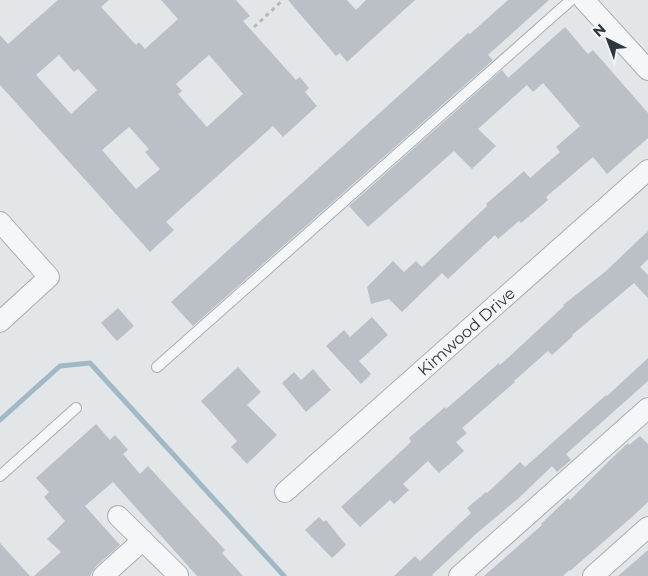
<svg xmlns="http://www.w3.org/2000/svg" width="648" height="576" viewBox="0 0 648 576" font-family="Montserrat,sans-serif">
<rect width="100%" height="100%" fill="#e2e6e9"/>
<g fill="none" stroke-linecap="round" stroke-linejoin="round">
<!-- stream -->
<path stroke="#a1b9c5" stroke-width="5" d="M0,420L60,366L90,363L284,576"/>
</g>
<!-- building -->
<g fill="#bac0c5" fill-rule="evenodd">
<path d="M58,0H109L101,7L136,45L139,42L145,49L178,19L161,0H236L250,16L243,21L296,80L300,77L309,88L305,92L317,106L283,137L273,126L166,222L174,230L150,252L0,85V35L8,44ZM59,55L74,72L78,69L97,90L71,114L36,75ZM209,55L243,94L207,127L178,94L182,91L176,84ZM129,127L149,149L145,152L160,169L136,189L102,150Z"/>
<path d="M288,0H347L356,10L366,0H415L347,62L340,53L336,56Z"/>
<path d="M508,0H549L488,55L493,60L193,326L171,302L468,33L470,34Z"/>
<path d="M565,27L588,54L593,50L648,113V138L607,174L593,157L546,197L548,200L521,223L519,221L498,239L495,235L448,279L442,273L402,312L389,299L371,304L367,287L393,261L404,272L416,261L422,267L487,206L486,204L524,171L530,178L560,152L556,147L580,126L543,83L533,92L527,85L478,129L496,146L472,169L454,151L368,227L349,206L502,70L508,78Z"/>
<path d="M648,231V259L640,267L648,275V298L634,283L572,335L573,336L552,355L548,351L514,381L515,382L462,428L467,433L456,442L464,451L439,473L428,461L403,484L409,490L394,504L390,500L360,527L341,507L411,442L409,438L445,407L446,409L499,363L500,365L564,306L563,305L606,271Z"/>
<path d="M118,308L134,326L117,341L101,323Z"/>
<path d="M372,317L388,335L359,361L371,374L361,384L326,346L344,330L350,337Z"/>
<path d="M648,358V381L566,454L571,460L557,472L552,466L520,497L477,533L432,575L433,576H394L415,556L420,561L471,513L467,508L486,492L487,493L520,462L525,467L606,395L607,396Z"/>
<path d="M238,367L261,392L247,405L277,435L247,464L231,447L237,441L201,401Z"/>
<path d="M313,369L331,390L306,412L282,383L294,372L301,380Z"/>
<path d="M96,424L110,440L115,435L128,450L123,454L140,474L148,466L225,550L222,553L243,576H197L113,482L85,506L120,545L95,567L90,576H34L61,552L47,539L65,521L44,497L49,492L36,478Z"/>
<path d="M640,436L648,444V502L632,517L570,571L569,570L563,576H484L542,525L541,524L568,498L570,500L611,459L628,443L629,445Z"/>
<path d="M319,517L324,522L326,520L346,545L332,558L305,530Z"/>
<path d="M0,543L30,576H0Z"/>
<path d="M648,550V576H618Z"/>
</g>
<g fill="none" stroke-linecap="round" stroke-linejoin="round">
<!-- lane casing -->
<g stroke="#a8aeb3" stroke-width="12">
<g id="lane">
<path d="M157,367L571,0"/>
<path d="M0,476L76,408"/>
</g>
</g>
<!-- street casing -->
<g stroke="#a8aeb3" stroke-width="22">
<g id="street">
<path d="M584,0L648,70"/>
<path d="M0,222L49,277L0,322"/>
<path id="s1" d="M285,492L648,170"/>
<path d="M118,516L178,575"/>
<path d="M103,576L143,540"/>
<path d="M459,576L648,408"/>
<path d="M593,576L648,527"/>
</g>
</g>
<!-- path -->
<path stroke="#b5b9bd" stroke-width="3" stroke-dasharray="4 4" stroke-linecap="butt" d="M254,27L283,0"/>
<!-- lane -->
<use href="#lane" stroke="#f5f6f8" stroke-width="10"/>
<!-- street -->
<use href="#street" stroke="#f5f6f8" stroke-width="20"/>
</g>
<g text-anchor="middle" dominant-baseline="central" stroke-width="4" stroke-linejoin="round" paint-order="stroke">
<!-- street labels -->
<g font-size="16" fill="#2c373f" stroke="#f2f5f7">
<text stroke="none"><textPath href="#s1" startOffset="242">Kimwood Drive</textPath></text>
</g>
</g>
<!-- north arrow -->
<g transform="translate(608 40) rotate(318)" stroke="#f2f5f7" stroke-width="4" paint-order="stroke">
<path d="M0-4L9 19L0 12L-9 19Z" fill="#2c373f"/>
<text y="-8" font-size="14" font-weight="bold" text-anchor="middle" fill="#2c373f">N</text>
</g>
</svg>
